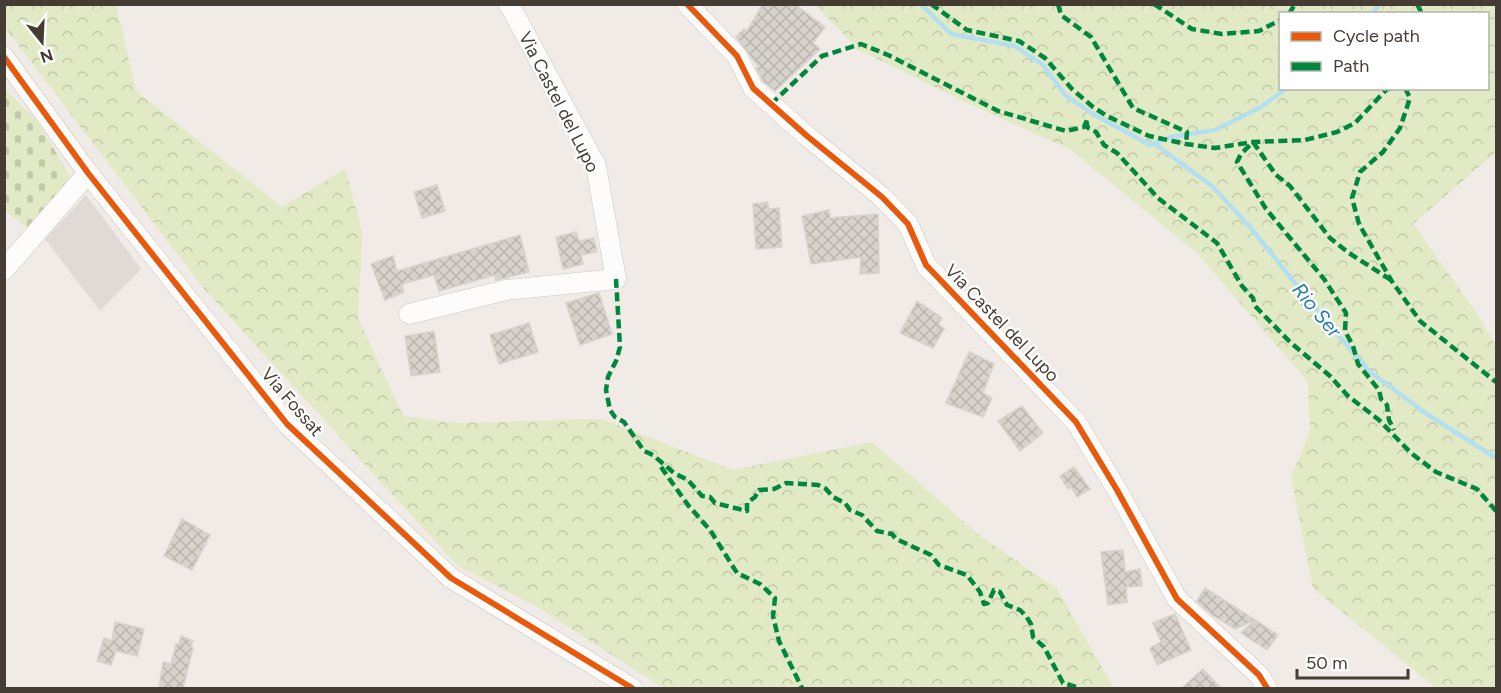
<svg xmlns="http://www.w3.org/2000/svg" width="1501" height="693" viewBox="0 0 1501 693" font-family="Figtree,sans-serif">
<defs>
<pattern id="forest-crowns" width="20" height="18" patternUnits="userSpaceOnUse" patternTransform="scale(1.5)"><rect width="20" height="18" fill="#e1eac4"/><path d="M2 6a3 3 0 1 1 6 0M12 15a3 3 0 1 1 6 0" fill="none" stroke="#c2caa9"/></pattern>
<pattern id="cemetery-stones" width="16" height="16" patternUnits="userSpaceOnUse" patternTransform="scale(1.5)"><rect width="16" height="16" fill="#e1eac4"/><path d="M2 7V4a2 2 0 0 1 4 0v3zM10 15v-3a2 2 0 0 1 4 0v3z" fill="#c2caa9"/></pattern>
<pattern id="building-cross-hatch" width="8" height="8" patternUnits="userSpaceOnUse" patternTransform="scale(1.5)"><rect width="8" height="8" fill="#d8d2cd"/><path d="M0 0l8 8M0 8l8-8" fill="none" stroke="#bbb5b0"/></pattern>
</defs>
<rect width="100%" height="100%" fill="#f0ebe6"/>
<!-- forest -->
<g fill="url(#forest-crowns)" fill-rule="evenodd">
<path d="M5,4L116,5L136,91L282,207L345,169L362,231L358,318L403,416L456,423L603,419L732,470L872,442L979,535L1057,589L1114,688H663L539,608L457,565L205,290L5,28Z"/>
<path d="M815,5H1496V152L1413,224L1476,312L1496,346V688H1436L1313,588L1291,477L1310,431L1308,382L1197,253L1071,150L965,102L859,50ZM1280,14H1488V88H1280Z"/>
</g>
<!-- cemetery -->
<path fill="url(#cemetery-stones)" d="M4,88L38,122L71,178L29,229L5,211Z"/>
<!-- parking -->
<path fill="#dfdad6" d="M86,195L141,269L100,311L45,239Z"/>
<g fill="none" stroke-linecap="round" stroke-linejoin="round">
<!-- stream -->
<g stroke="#b4dff0" stroke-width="4.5">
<path d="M921,4L951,34L1015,46L1043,65L1066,96L1093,114L1150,145L1171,137L1215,130L1261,107L1287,88"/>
<path d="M1373,14L1379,4"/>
<path d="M1155,144L1212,186L1251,228L1310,302L1370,372L1427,414L1496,458"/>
</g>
</g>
<!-- building -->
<g fill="url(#building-cross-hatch)" stroke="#d8d2cc" stroke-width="1.5">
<path d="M763,4H794L825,27L813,43L820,49L775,91L763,81L756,68L758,66L736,37L744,29L747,31Z"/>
<path d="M437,185L445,211L422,218L414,192Z"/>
<path d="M767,202L769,209L779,208L782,247L756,249L753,204Z"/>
<path d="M829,210L830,218L878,214L879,273L860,274L861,257L811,264L802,216Z"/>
<path d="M576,232L579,241L594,238L597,252L581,255L583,264L563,269L556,237Z"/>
<path d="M520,235L529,272L496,280L495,275L439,291L434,275L402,284L404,292L385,300L371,264L393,256L397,271Z"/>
<path d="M599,293L612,334L580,345L566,303Z"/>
<path d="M917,301L942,318L938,324L944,329L933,348L900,333Z"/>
<path d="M529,323L538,352L499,364L490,335Z"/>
<path d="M434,331L440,372L411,376L405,336Z"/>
<path d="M969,352L994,364L983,393L992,398L983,417L946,403Z"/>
<path d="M1022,406L1043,433L1020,451L998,421Z"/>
<path d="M1074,467L1090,489L1077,497L1071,487L1068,489L1060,476Z"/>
<path d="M182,519L210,535L192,570L164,556Z"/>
<path d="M1123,550L1125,572L1140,569L1142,586L1126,587L1127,602L1108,605L1101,552Z"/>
<path d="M1205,588L1255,620L1235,629L1212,615L1197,601Z"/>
<path d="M1175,614L1191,650L1157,665L1150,648L1161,642L1153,623Z"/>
<path d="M1255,620L1278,635L1267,650L1241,633Z"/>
<path d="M115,622L144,629L137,656L116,651L111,665L97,661L104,638L112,641Z"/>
<path d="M181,636L193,641L191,647L193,648L183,688H159L163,662L171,664L176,644H179Z"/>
<path d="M1203,669L1221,688H1182Z"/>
</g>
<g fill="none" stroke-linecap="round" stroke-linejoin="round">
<!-- minor casing -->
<g stroke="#ccc7c2" stroke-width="21">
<g id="minor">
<path d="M687,4L737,56L753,88L807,136L882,197L908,224L926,265L1076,422L1117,490L1177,599L1259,675L1267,688"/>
<path d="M4,57L88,173L287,424L451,578L632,688"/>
<path d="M4,270L88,173"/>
<path d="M409,314L506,290L616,279L596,166L509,4"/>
</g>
</g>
<!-- minor -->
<use href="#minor" stroke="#fdfcfb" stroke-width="20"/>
<!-- quiet -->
<g stroke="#00873e" stroke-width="4.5" stroke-dasharray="9 4.5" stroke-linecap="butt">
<path d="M931,4L967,30L1019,41L1045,58L1072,89L1093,107L1107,116L1149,136L1186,144L1215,148L1253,142L1305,140L1337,132L1355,123L1386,90L1391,88"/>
<path d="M1058,4L1061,15L1091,37L1133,108L1187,132L1186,144"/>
<path d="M1154,4L1192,29L1222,34L1259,31L1280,20"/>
<path d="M1417,4L1422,14"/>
<path d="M1289,14L1295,4"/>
<path d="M1405,88L1410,98L1400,128L1383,152L1360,172L1352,198L1359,224L1391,280L1420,321L1496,382"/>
<path d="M771,104L822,56L861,44L888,55L998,111L1066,131L1084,127L1088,118"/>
<path d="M1086,121L1088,128L1096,132L1104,145L1117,153L1158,198L1217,243L1242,286L1253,298L1255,306L1290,342L1330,376L1348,396L1379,420L1411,453L1436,472L1477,489L1496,511"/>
<path d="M616,279L620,347L616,361L608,377L606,390L610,410L615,417L624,422L644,451L653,455L674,473L688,480L702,496L710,497L715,503L747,511V503L755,497L759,490L774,489L786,483L818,485L826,489L833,497L845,503L850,510L862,515L877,531L892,534L896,539L931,555L939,565L967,575L980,592L984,604L988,603L994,590L1000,592L1007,605L1020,610L1026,616L1031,624L1033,637L1044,647L1063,683L1080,688"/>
<path d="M1391,280L1349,253L1330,238L1290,186L1276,175L1253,142L1241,154L1237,162L1266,209L1324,279L1346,313L1345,331L1353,346L1358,364L1379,390L1381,399L1387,405L1389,420L1394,430"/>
<path d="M661,467L688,505L710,530L737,573L760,584L775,598L773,616L779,641L802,688"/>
</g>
<!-- cycleway casing -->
<g stroke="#fff" stroke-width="10">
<g id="cycleway">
<path d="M687,4L737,56L753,88L807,136L882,197L908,224L926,265L1076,422L1117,490L1177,599L1259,675L1267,688"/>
<path d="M4,57L88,173L287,424L451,578L632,688"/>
</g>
</g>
<!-- cycleway -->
<use href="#cycleway" stroke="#e8590c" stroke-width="6"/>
</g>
<g text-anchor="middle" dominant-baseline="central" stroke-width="4.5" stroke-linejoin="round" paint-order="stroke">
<!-- street labels -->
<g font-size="18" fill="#453c33" stroke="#fff">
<text transform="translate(559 102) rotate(63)">Via Castel del Lupo</text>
<text transform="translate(1002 323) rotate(46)">Via Castel del Lupo</text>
<text transform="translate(292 402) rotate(49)">Via Fossat</text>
</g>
<!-- water labels -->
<g font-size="20" font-style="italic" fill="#257ea6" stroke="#fff">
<text transform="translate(1317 310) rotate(50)">Rio Ser</text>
</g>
</g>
<!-- border -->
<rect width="1501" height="693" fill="none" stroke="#453c33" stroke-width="12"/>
<!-- legend -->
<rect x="1279" y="12" width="210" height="78" fill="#ffffff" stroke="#b5b1ad" stroke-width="1.5"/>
<rect x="1291" y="32" width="30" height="9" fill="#e8590c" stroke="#b5b1ad" stroke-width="1.5"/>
<text x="1333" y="42" font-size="18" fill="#453c33">Cycle path</text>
<rect x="1291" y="62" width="30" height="9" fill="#00873e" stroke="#b5b1ad" stroke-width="1.5"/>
<text x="1333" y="72" font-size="18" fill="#453c33">Path</text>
<!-- north arrow -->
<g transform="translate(42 42) rotate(162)" stroke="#ffffff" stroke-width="4.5" paint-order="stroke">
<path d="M0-4.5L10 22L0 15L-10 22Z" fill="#453c33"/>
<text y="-9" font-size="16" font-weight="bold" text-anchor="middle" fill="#453c33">N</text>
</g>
<!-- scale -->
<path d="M1297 669v9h111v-9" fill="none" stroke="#453c33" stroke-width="3"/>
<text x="1306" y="669" font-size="18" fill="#453c33" stroke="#ffffff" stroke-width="4.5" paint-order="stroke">50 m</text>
</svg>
